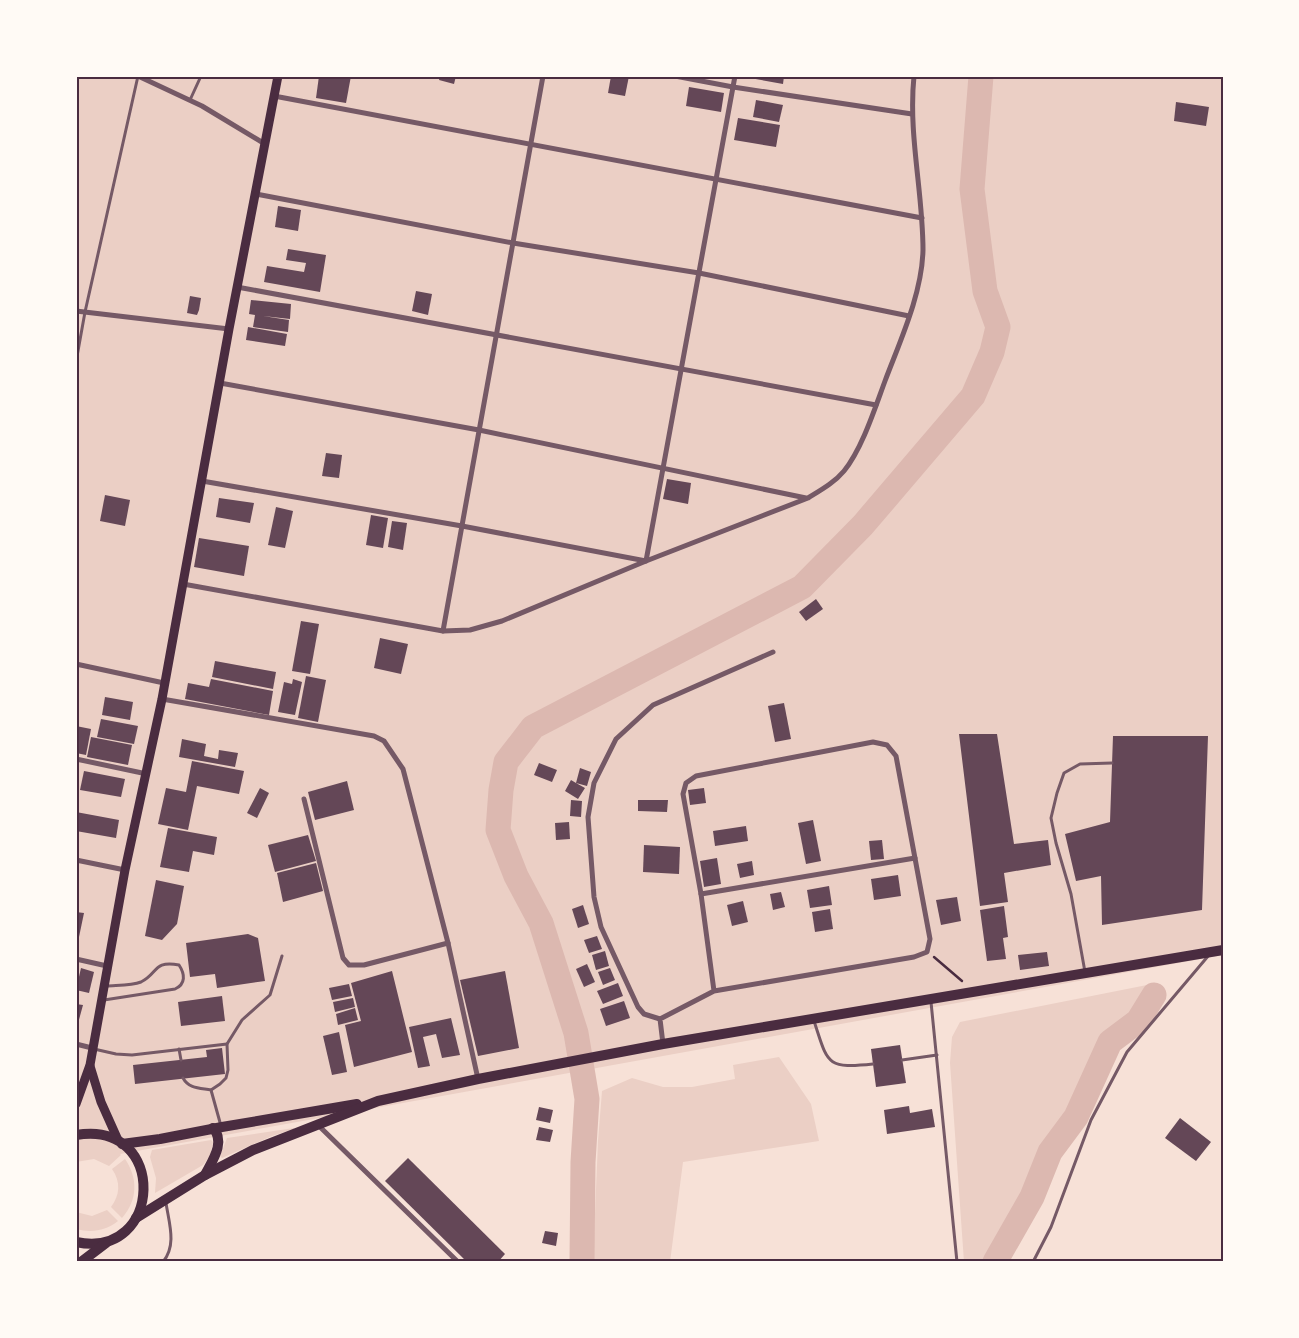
<svg xmlns="http://www.w3.org/2000/svg" width="1299" height="1338" viewBox="0 0 1299 1338" font-family="Georgia,serif">
<rect width="100%" height="100%" fill="#f7e1d7"/>
<!-- green -->
<g fill="#ebcfc5">
<path d="M76,76H1223V955L120,1154L121,1155L109,1166L94,1159L76,1162Z"/>
<path d="M1147,985L1133,1019L1105,1039L1074,1115L1048,1150L1031,1195L986,1262H964L950,1063L952,1037L960,1022Z"/>
<path d="M779,1057L811,1104L819,1141L683,1162L670,1262H593L598,1141L602,1091L632,1078L663,1087H692L735,1079L733,1065Z"/>
<path d="M294,1128V1129L272,1136L222,1158L220,1156L227,1138Z"/>
<path d="M211,1140L213,1142L210,1156L203,1165L155,1193L156,1178L150,1157L152,1150Z"/>
<path d="M125,1159C138,1178 138,1200 122,1218L111,1207C120,1195 121,1182 112,1169Z"/>
<path d="M107,1210L118,1221C105,1231 92,1233 76,1229V1212L92,1216Z"/>
</g>
<g fill="none" stroke-linecap="round" stroke-linejoin="round">
<!-- river -->
<g stroke="#dcb8b0" stroke-width="25">
<path d="M582,1262L583,1162L587,1099L576,1033L541,923L516,876L498,830L501,790L506,762L533,727L802,587L863,525L973,396L992,352L998,327L985,291L972,189L981,76"/>
<path d="M995,1262L1032,1197L1050,1152L1076,1117L1110,1042L1138,1021L1154,995"/>
</g>
</g>
<!-- building -->
<g fill="#644757">
<path d="M319,76H351L346,103L316,98Z"/>
<path d="M440,76H456L454,84L439,80Z"/>
<path d="M611,76H629L625,96L608,93Z"/>
<path d="M750,76H784L783,84L750,78Z"/>
<path d="M689,87L724,93L721,112L686,106Z"/>
<path d="M756,100L783,105L779,122L753,117Z"/>
<path d="M1176,102L1209,107L1206,126L1174,121Z"/>
<path d="M738,118L780,125L776,147L734,140Z"/>
<path d="M278,206L301,210L298,231L275,227Z"/>
<path d="M288,249L326,255L320,292L264,282L267,266L304,272L306,263L286,260Z"/>
<path d="M416,291L432,294L428,315L412,311Z"/>
<path d="M190,296L201,298L199,310L197,315L187,313Z"/>
<path d="M251,300L291,304L290,319L263,316L289,320L288,332L253,327L255,315L249,314Z"/>
<path d="M248,327L287,334L285,346L246,340Z"/>
<path d="M326,453L342,455L339,478L322,476Z"/>
<path d="M667,479L691,483L688,504L663,499Z"/>
<path d="M105,495L130,500L125,526L100,521Z"/>
<path d="M219,498L254,503L250,523L216,517Z"/>
<path d="M276,507L293,511L285,548L268,545Z"/>
<path d="M371,515L388,518L383,548L366,545Z"/>
<path d="M392,521L407,523L403,550L388,547Z"/>
<path d="M199,538L249,546L244,576L194,567Z"/>
<path d="M816,599L823,609L806,621L799,612Z"/>
<path d="M301,621L319,624L310,674L292,671Z"/>
<path d="M380,638L408,644L401,674L374,668Z"/>
<path d="M215,661L276,672L273,689L212,677Z"/>
<path d="M306,676L326,680L318,722L298,718Z"/>
<path d="M211,679L273,691L269,715L185,699L188,683L209,687Z"/>
<path d="M293,679L302,682L295,715L278,712L284,682L292,684Z"/>
<path d="M105,697L133,702L130,720L102,715Z"/>
<path d="M784,703L791,739L775,742L768,706Z"/>
<path d="M101,719L138,726L134,744L97,737Z"/>
<path d="M76,726L91,729L86,755L76,753Z"/>
<path d="M959,734H997L1014,844L1048,840L1051,865L1004,873L1008,902L980,906Z"/>
<path d="M1113,736H1208L1202,910L1102,925L1101,876L1076,881L1065,834L1110,822Z"/>
<path d="M91,737L132,745L128,765L87,757Z"/>
<path d="M182,739L206,744L204,756L218,759L219,750L238,753L235,767L179,757Z"/>
<path d="M192,761L244,771L239,794L197,786L188,830L158,824L166,788L186,792Z"/>
<path d="M539,763L557,770L552,782L534,775Z"/>
<path d="M580,768L591,772L587,786L576,783L585,788L578,799L565,791L571,780L576,783Z"/>
<path d="M84,771L125,779L121,797L80,790Z"/>
<path d="M347,781L354,810L315,820L308,792Z"/>
<path d="M260,788L269,793L257,818L247,813Z"/>
<path d="M704,788L706,803L690,805L688,790Z"/>
<path d="M571,800L582,801L581,817L570,816Z"/>
<path d="M638,800H668L667,812L638,811Z"/>
<path d="M76,812L119,820L116,838L76,831Z"/>
<path d="M813,820L821,861L806,864L798,823Z"/>
<path d="M569,822L570,839L556,840L555,823Z"/>
<path d="M746,826L748,841L715,846L713,831Z"/>
<path d="M168,828L217,837L214,855L193,851L189,872L160,867Z"/>
<path d="M308,835L316,861L275,872L268,845Z"/>
<path d="M882,840L884,859L871,860L869,841Z"/>
<path d="M644,845L680,847L679,874L643,872Z"/>
<path d="M717,858L721,884L704,887L700,861Z"/>
<path d="M752,861L754,875L740,878L737,864Z"/>
<path d="M316,863L323,891L283,902L277,873Z"/>
<path d="M898,875L901,896L874,900L871,879Z"/>
<path d="M156,880L184,886L177,924L162,940L145,936Z"/>
<path d="M829,886L832,905L810,908L807,890Z"/>
<path d="M781,892L785,907L773,910L770,894Z"/>
<path d="M957,897L961,921L941,925L936,900Z"/>
<path d="M743,901L748,922L732,926L727,905Z"/>
<path d="M583,905L589,924L578,928L572,909Z"/>
<path d="M1004,906L1008,937L1003,938L1006,959L987,961L980,910Z"/>
<path d="M830,909L833,929L815,932L812,912Z"/>
<path d="M76,912L84,913L79,937L76,936Z"/>
<path d="M248,934L258,938L265,981L217,988L215,974L190,977L186,943Z"/>
<path d="M597,936L602,949L589,953L584,940Z"/>
<path d="M605,951L609,966L596,970L592,955Z"/>
<path d="M1047,952L1049,966L1020,970L1018,955Z"/>
<path d="M587,964L595,982L584,987L576,969Z"/>
<path d="M81,968L94,972L89,993L76,990Z"/>
<path d="M610,968L615,980L603,985L598,972Z"/>
<path d="M392,971L412,1052L354,1067L345,1025L361,1021L351,983Z"/>
<path d="M505,971L519,1048L478,1056L460,980Z"/>
<path d="M618,983L623,996L603,1004L597,991Z"/>
<path d="M349,984L352,996L332,1000L329,988Z"/>
<path d="M222,996L225,1021L181,1026L178,1002Z"/>
<path d="M353,998L355,1007L335,1012L333,1002Z"/>
<path d="M624,1001L630,1018L606,1026L600,1009Z"/>
<path d="M76,1004L83,1005L77,1027H76Z"/>
<path d="M355,1008L358,1020L338,1025L336,1014Z"/>
<path d="M451,1018L460,1055L442,1058L436,1034L423,1037L430,1066L418,1068L409,1027Z"/>
<path d="M339,1032L347,1072L332,1075L323,1036Z"/>
<path d="M900,1045L906,1083L876,1087L871,1049Z"/>
<path d="M222,1048L225,1074L135,1084L133,1065L207,1057L206,1050Z"/>
<path d="M909,1106L910,1113L932,1109L935,1127L887,1134L884,1110Z"/>
<path d="M539,1107L553,1110L550,1123L536,1120Z"/>
<path d="M1180,1118L1211,1142L1196,1161L1165,1138Z"/>
<path d="M539,1127L553,1130L550,1142L536,1140Z"/>
<path d="M408,1158L505,1254L498,1262H467L385,1181Z"/>
<path d="M545,1231L558,1233L556,1246L542,1243Z"/>
</g>
<g fill="none" stroke-linecap="round" stroke-linejoin="round">
<!-- path -->
<path stroke="#4a2c40" stroke-width="2.5" d="M934,957L962,981"/>
<!-- service -->
<g stroke="#755966" stroke-width="3">
<path d="M190,100L201,76"/>
<path d="M76,362L85,312L138,76"/>
<path d="M1085,972L1071,894L1056,843L1051,818L1057,793L1064,773L1080,764L1112,763"/>
<path d="M104,1000L175,989C186,984 185,974 179,965C153,960 158,974 141,982C131,986 116,985 106,986"/>
<path d="M931,1002L957,1262"/>
<path d="M814,1021C828,1063 825,1069 873,1064"/>
<path d="M94,1049L116,1054L132,1055L227,1044"/>
<path d="M179,1049L181,1060"/>
<path d="M902,1060L937,1055"/>
<path d="M183,1078C189,1089 200,1088 211,1090L221,1126"/>
<path d="M211,1090L220,1084L226,1078L228,1070L227,1044L242,1020L270,995L282,956"/>
<path d="M163,1262C177,1245 169,1223 166,1203"/>
<path d="M1033,1262L1051,1227L1091,1120L1127,1052L1209,955"/>
</g>
<!-- minor -->
<g stroke="#755966" stroke-width="5">
<path d="M138,76L202,106L265,144"/>
<path d="M675,76L733,87L912,114"/>
<path d="M274,96L922,218"/>
<path d="M256,194L513,243L699,273L909,316"/>
<path d="M237,287L876,405"/>
<path d="M76,311L229,329"/>
<path d="M220,383L479,430L806,498"/>
<path d="M202,481L462,526L646,561L735,76"/>
<path d="M183,584L443,631L470,630L502,621L646,561L808,498C821,490 834,483 844,471C862,449 875,408 885,381C900,341 922,294 923,250C923,192 908,134 914,76"/>
<path d="M443,631L543,76"/>
<path d="M76,664L164,683"/>
<path d="M162,699L374,736L384,741L403,769L448,943L478,1079"/>
<path d="M76,759L147,774"/>
<path d="M304,799L343,958L349,965H364L448,943"/>
<path d="M76,860L125,870"/>
<path d="M701,894L915,858"/>
<path d="M76,959L107,966"/>
<path d="M660,1019L644,1014L638,1007L601,927L594,897L588,817L594,783L616,739L653,705L773,652"/>
<path d="M76,1044L92,1048"/>
<path d="M663,1044L660,1019L714,991L914,957L927,952L930,939L896,756L887,745L873,742L696,776L686,783L683,794L701,894L714,991"/>
<path d="M318,1125L458,1262"/>
</g>
<!-- secondary -->
<g stroke="#4a2c40" stroke-width="9">
<path d="M90,1066L101,1102L118,1140"/>
<path d="M76,1104L90,1065L125,870L162,699L229,329L278,76"/>
</g>
<!-- primary -->
<g stroke="#4a2c40" stroke-width="10">
<path d="M76,1135C169,1119 163,1261 76,1242"/>
<path d="M122,1144L160,1139L222,1127L357,1104"/>
<path d="M205,1175C212,1161 226,1142 213,1128"/>
<path d="M136,1218L205,1175L253,1150L378,1101L478,1079L663,1044L1223,950"/>
<path d="M81,1262L106,1243"/>
</g>
</g>
<!-- border -->
<rect width="1299" height="1338" fill="none" stroke="#fffaf5" stroke-width="155"/>
<rect x="78" y="78" width="1144" height="1182" fill="none" stroke="#4a2c40" stroke-width="2"/>
</svg>
